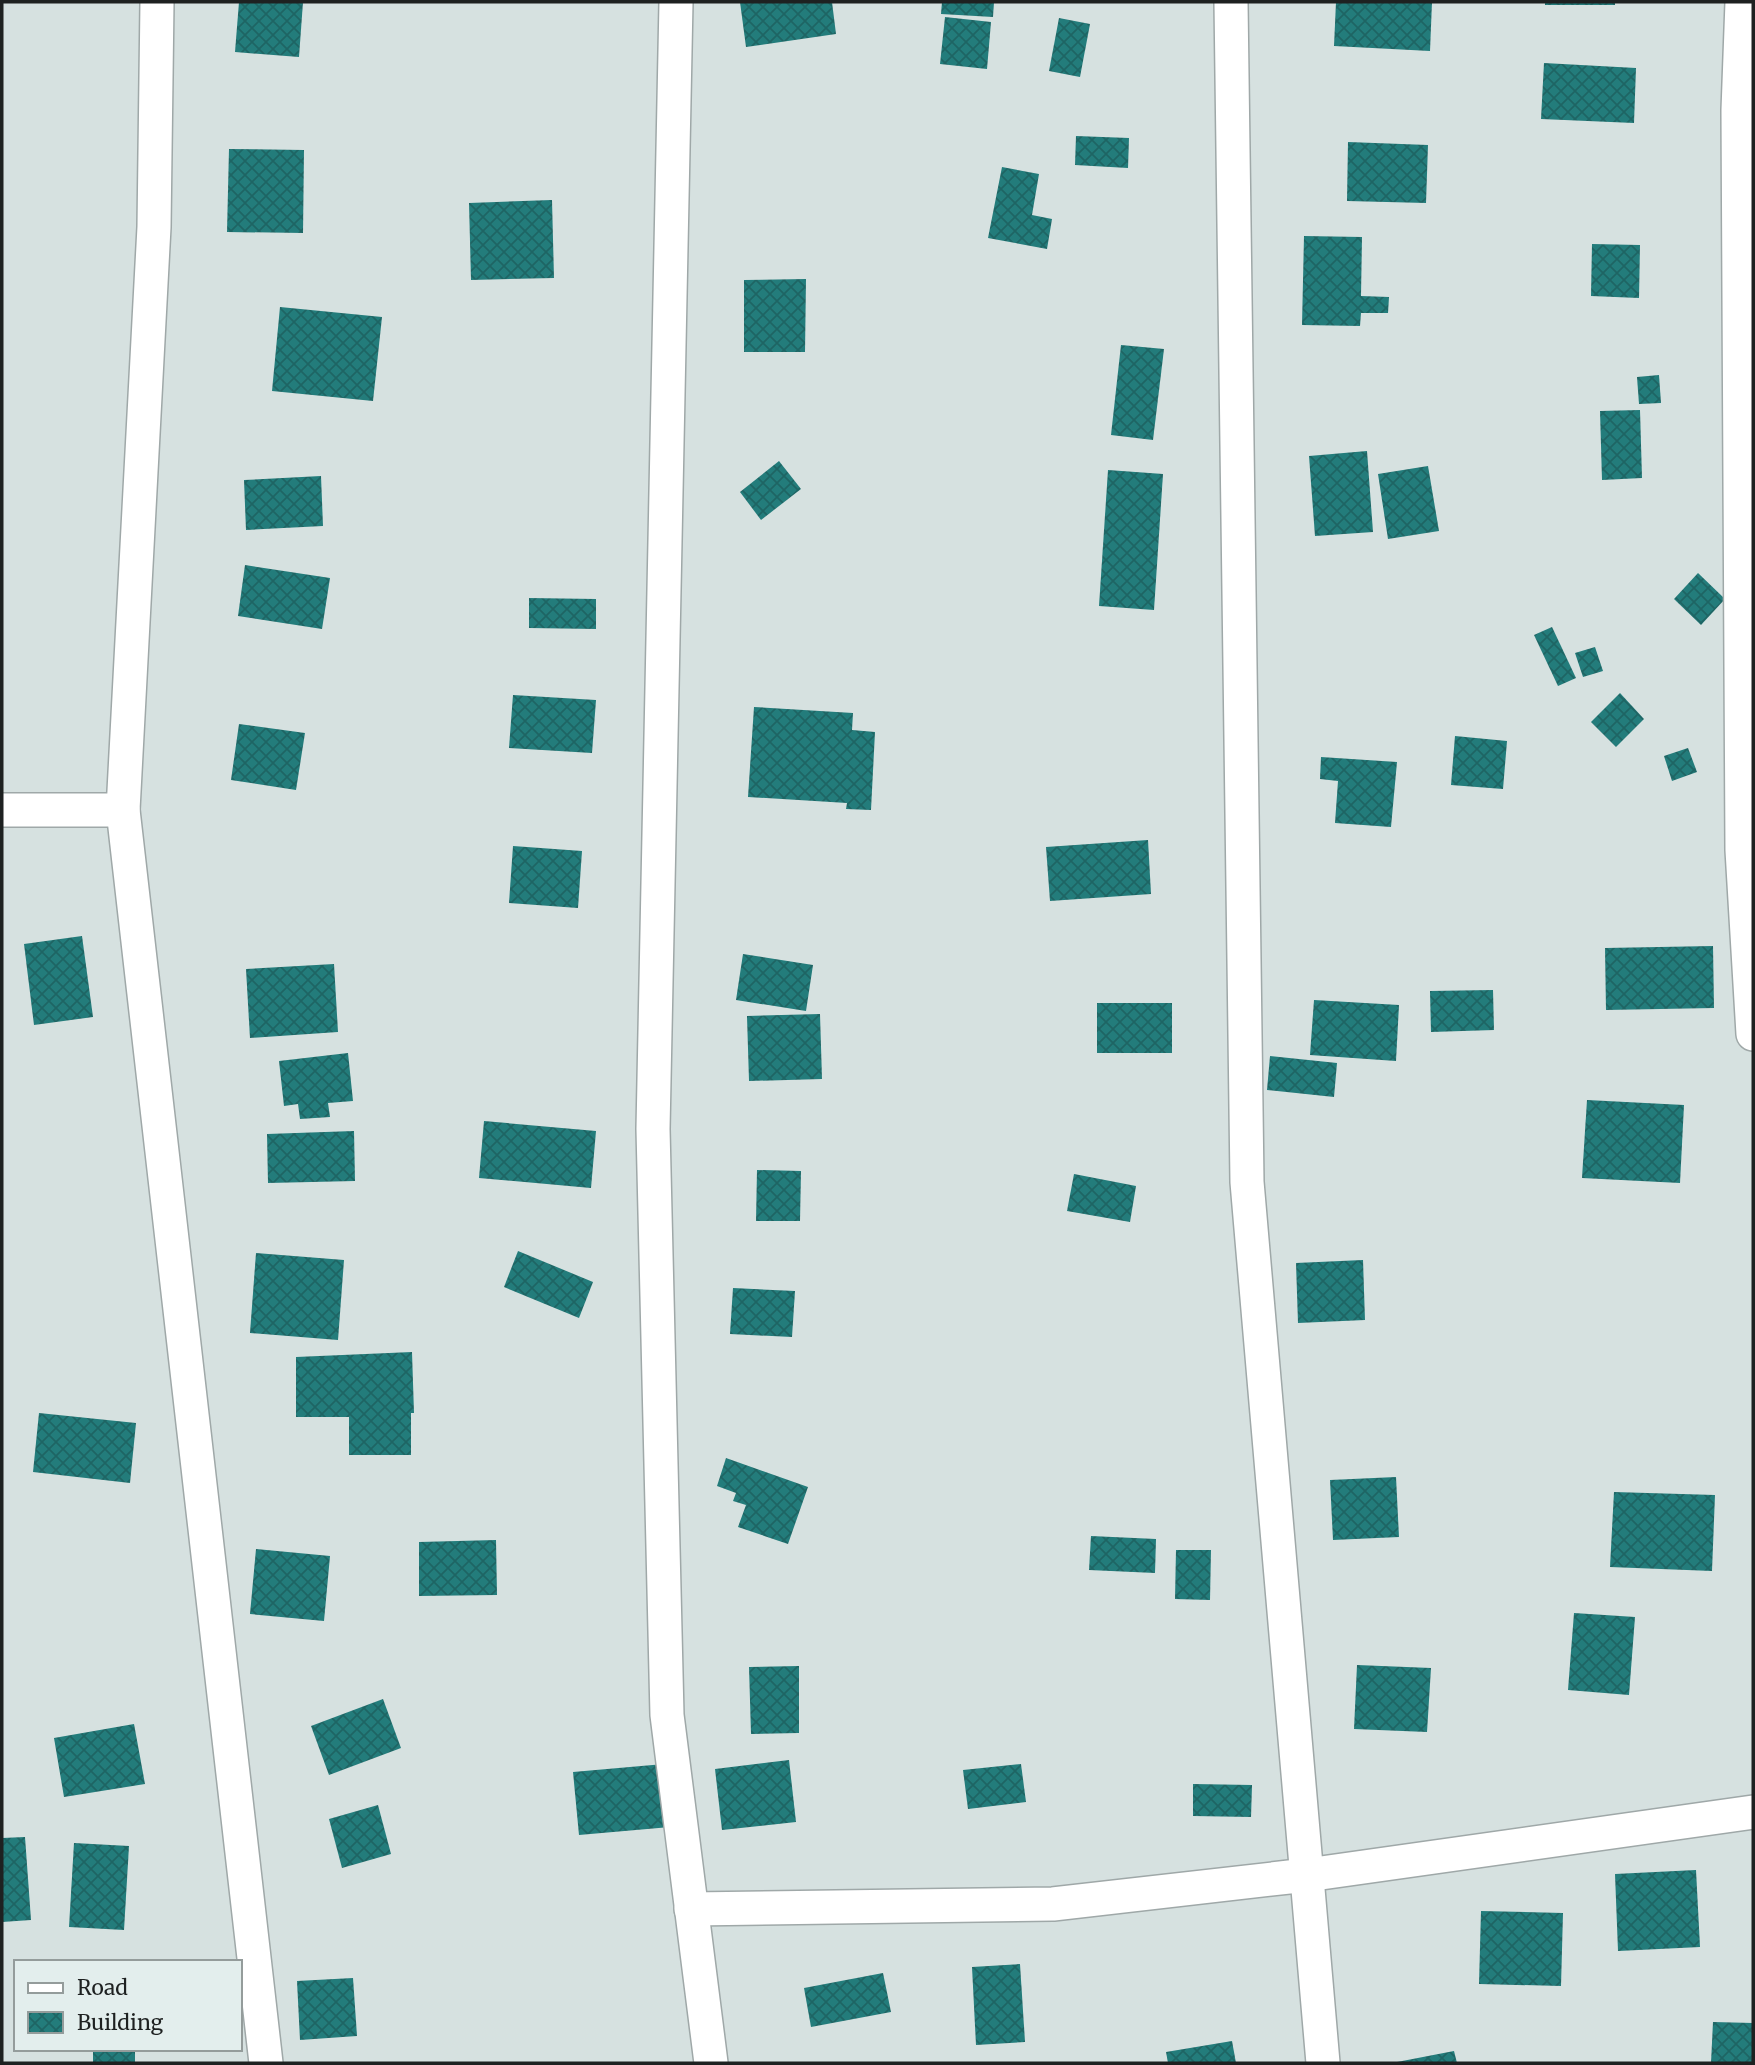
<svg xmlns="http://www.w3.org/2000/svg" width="1755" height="2065" viewBox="0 0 1755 2065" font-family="Merriweather,serif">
<defs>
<pattern id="building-cross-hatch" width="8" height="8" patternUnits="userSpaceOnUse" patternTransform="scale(1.75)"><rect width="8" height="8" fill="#237c7b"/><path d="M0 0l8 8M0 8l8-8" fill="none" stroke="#1e6564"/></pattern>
</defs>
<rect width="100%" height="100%" fill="#d6e1e0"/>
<!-- building -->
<g fill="url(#building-cross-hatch)">
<path d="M239,2H303L299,57L235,52Z"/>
<path d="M740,2H832L836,34L746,47Z"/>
<path d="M942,2H994L993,17L941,14Z"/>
<path d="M1336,2H1432L1430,51L1334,46Z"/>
<rect x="1545" y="2" width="70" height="3"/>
<path d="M945,17L991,22L987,69L940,64Z"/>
<path d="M1059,18L1090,24L1080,77L1049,71Z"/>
<path d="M1544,63L1636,68L1634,123L1541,119Z"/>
<path d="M1076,136L1129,138L1128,168L1075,165Z"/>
<path d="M1348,142L1428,145L1426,203L1347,201Z"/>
<path d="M229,149L304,150L303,233L227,232Z"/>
<path d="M1002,167L1039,174L1032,215L1052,219L1047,249L988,238Z"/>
<path d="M552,200L554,278L471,280L469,203Z"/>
<path d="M1304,236L1362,237L1361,296L1389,297L1388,313H1361L1360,326L1302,325Z"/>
<path d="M1592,244L1640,245L1639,298L1591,296Z"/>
<path d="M806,279L805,352H744V280Z"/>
<path d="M280,307L382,317L373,401L272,391Z"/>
<path d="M1121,345L1164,349L1153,440L1111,435Z"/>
<path d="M1659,375L1661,403L1639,404L1637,377Z"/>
<path d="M1640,410L1642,478L1602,480L1600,411Z"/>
<path d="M1367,451L1373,532L1315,536L1309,456Z"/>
<path d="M779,461L801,489L761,520L740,492Z"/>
<path d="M1428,466L1439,531L1388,539L1378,474Z"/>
<path d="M1108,470L1163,474L1154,610L1099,606Z"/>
<path d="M321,476L323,526L246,530L244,480Z"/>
<path d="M245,565L330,578L322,629L238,616Z"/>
<path d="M1698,573L1725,599L1701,625L1674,599Z"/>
<path d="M529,598L596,599V629L529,628Z"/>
<path d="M1552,627L1576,678L1558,686L1534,635Z"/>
<path d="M1595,647L1603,671L1583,677L1575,653Z"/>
<path d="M1620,693L1644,719L1616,747L1591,722Z"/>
<path d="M513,695L596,700L592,753L509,748Z"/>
<path d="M754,707L853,713L852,730L875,732L871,810L846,809L847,803L748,797Z"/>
<path d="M239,724L305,733L296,790L231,780Z"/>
<path d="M1455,736L1507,741L1503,789L1451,785Z"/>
<path d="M1688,748L1697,772L1672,781L1664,756Z"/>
<path d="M1321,757L1397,762L1391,827L1335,823L1338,781L1320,779Z"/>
<path d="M1148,840L1151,894L1050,901L1046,847Z"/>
<path d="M513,846L582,851L578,908L509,903Z"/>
<path d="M82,936L93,1017L34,1025L24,944Z"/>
<path d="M1713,946L1714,1008L1606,1010L1605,948Z"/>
<path d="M743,954L813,965L806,1011L736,1000Z"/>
<path d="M334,964L338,1032L250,1038L246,969Z"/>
<path d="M1493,990L1494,1030L1431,1032L1430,991Z"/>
<path d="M1314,1000L1399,1005L1396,1061L1310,1055Z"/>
<rect x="1097" y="1003" width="75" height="50"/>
<path d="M820,1014L822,1079L749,1081L747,1016Z"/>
<path d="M348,1053L353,1101L328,1103L330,1117L300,1119L298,1104L284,1106L279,1061Z"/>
<path d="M1270,1056L1337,1063L1334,1097L1267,1090Z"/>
<path d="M1587,1100L1684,1105L1680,1183L1582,1178Z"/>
<path d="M484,1121L596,1131L591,1188L479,1178Z"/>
<path d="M354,1131L355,1181L268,1183L267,1134Z"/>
<path d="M757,1170L801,1171L800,1221H756Z"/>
<path d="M1074,1174L1136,1186L1130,1222L1067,1211Z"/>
<path d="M518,1251L593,1282L579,1318L504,1287Z"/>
<path d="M256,1253L344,1260L338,1340L250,1333Z"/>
<path d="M1363,1260L1365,1320L1298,1323L1296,1263Z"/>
<path d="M733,1288L795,1291L792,1337L730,1334Z"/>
<path d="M412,1352L414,1413H411V1455H349V1417H296V1357Z"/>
<path d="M39,1413L136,1423L130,1483L33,1472Z"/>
<path d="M726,1458L808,1487L788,1544L738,1527L746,1505L733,1501L736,1493L717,1486Z"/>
<path d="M1396,1477L1399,1537L1333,1540L1330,1480Z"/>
<path d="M1614,1492L1715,1495L1712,1571L1610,1567Z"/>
<path d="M1091,1536L1156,1539L1155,1573L1089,1570Z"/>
<path d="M496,1540L497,1595L419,1596V1542Z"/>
<path d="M256,1549L330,1556L324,1621L250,1614Z"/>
<path d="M1176,1550H1211L1210,1600L1175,1599Z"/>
<path d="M1574,1613L1635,1617L1629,1695L1568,1690Z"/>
<path d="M1357,1665L1431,1668L1427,1732L1354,1729Z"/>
<path d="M799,1666V1733L751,1734L749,1667Z"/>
<path d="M383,1699L401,1748L329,1775L311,1726Z"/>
<path d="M134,1724L145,1784L64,1797L54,1738Z"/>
<path d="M789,1760L796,1822L722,1830L715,1769Z"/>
<path d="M664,1764L670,1827L579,1835L573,1772Z"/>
<path d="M1021,1764L1026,1802L968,1809L963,1770Z"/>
<path d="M1193,1784L1252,1785L1251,1817L1193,1816Z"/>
<path d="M378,1805L391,1854L342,1868L329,1819Z"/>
<path d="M25,1837L31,1920L2,1922V1838Z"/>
<path d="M74,1843L129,1846L124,1930L69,1927Z"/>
<path d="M1696,1870L1700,1947L1618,1951L1615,1874Z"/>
<path d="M1481,1911L1563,1913L1561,1986L1479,1984Z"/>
<path d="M1020,1964L1025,2042L976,2045L972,1967Z"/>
<path d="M883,1973L891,2012L811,2027L804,1988Z"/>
<path d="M353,1978L357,2036L300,2040L297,1981Z"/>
<path d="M1713,2022L1753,2023V2063H1711Z"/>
<path d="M1232,2041L1236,2063H1168L1166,2052Z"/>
<rect x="93" y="2049" width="42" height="14"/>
<path d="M1454,2051L1457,2063H1397V2062Z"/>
</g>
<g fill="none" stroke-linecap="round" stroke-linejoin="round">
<!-- street casing -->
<g stroke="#9fa8a8" stroke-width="36">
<g id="street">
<path d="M157,2L154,227L123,810L266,2063"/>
<path d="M676,2L653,1129L667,1715L711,2063"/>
<path d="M1231,2L1247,1182L1323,2063"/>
<path d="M1742,2L1738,110L1742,850L1753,1034"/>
<path d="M2,810H123"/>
<path d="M691,1909L1053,1904L1307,1875L1753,1812"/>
</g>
</g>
<!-- street -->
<use href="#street" stroke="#fff" stroke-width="33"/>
</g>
<!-- border -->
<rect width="1755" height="2065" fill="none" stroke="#1e2121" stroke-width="7"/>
<!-- legend -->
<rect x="14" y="1960" width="228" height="91" fill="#e3eeed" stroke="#949c9b" stroke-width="2"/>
<rect x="28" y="1983" width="35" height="10" fill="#ffffff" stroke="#949c9b" stroke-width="2"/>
<text x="77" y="1995" font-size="21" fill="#1e2121">Road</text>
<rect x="28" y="2012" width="35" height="21" fill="url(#building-cross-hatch)" stroke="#949c9b" stroke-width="2"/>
<text x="77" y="2030" font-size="21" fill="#1e2121">Building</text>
</svg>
